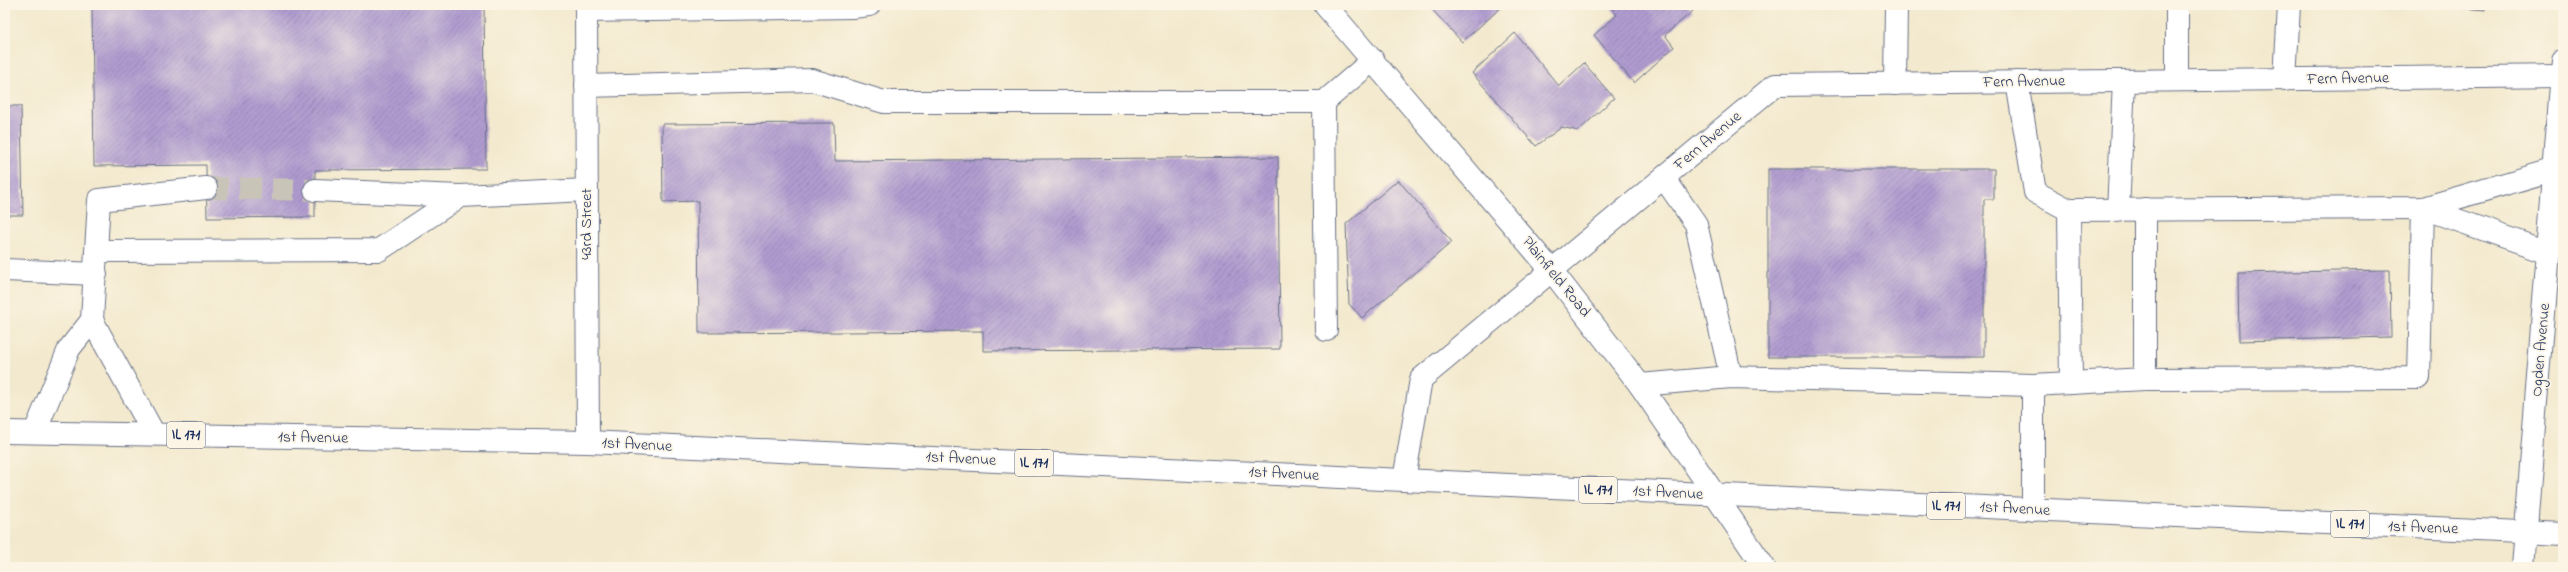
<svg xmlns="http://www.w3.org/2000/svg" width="2568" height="572" viewBox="0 0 2568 572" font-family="'Indie Flower',sans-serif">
<defs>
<pattern id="building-hatch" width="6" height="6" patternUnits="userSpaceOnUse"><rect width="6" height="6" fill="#b19cd0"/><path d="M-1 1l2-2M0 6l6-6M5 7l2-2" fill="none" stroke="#8f80ac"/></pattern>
</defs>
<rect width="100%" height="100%" fill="#fcf5e5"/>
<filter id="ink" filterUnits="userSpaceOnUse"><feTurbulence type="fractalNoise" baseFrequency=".025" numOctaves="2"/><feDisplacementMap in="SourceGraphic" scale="8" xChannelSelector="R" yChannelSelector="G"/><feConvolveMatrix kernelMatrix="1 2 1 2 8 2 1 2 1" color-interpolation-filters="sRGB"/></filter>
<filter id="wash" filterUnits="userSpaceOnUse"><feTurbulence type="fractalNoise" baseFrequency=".012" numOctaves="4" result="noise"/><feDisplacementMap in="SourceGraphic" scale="16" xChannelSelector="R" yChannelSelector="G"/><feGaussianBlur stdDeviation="0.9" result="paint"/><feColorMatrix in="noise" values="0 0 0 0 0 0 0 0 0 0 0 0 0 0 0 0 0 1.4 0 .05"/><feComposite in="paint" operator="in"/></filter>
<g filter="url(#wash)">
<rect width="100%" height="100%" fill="#f3e9ce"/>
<g id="blocks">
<!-- building -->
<g fill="url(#building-hatch)">
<path d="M92,5H484L486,169L315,170V217L207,218L206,165L94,166Z"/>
<path d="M1428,5H1504L1462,42Z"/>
<path d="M1609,5H1688L1693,11L1665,35L1674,47L1634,83L1594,35L1617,15Z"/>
<path d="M2432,5H2485V10Z"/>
<path d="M1515,33L1559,86L1584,63L1614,98L1578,131L1562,127L1536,146L1472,73Z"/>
<path d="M5,106H21L23,215H5Z"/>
<path d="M834,123L835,161L1278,157L1280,349L983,351V331L699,333L698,201L663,202L662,124Z"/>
<path d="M1768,169H1994V199H1984V357H1768Z"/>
<path d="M1398,180L1452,242L1362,318L1349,304L1346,224Z"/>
<path d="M2390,270L2391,337L2239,341L2238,273Z"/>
</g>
</g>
</g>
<g filter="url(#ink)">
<use href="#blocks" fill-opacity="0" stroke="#677085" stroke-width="1"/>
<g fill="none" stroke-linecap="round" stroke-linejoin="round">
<!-- minor-tunnel -->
<path stroke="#c8c4b8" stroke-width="22" stroke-dasharray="22 11" stroke-linecap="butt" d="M206,188L315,190"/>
<!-- minor casing -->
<g stroke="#677085" stroke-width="24">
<g id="minor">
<path d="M586,5L588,442"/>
<path d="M1325,5L1552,271L1640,385L1764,567"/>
<path d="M586,11L853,7L869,5"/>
<path d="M2177,80V5"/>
<path d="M2285,80L2289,5"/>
<path d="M2017,82L2035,192L2069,210L2423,208L2556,169"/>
<path d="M1895,84L1896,5"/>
<path d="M586,86L812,80L884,102H1324L1373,60"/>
<path d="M1324,102L1326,330"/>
<path d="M1664,178L1696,224L1731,377"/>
<path d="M315,190L460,196"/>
<path d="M2423,208L2548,252"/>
<path d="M2145,209V379"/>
<path d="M2069,210L2071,383"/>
<path d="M2118,211L2124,81"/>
<path d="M97,251L379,250L460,196L587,190"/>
<path d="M5,270L96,274"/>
<path d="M1640,385L1731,377L2033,385L2145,379L2419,378L2423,208"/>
<path d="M35,432L69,349L92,320"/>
<path d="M154,434L92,320L99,200L206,188"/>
<path d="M1404,480L1421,379L1775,85L2563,76"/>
<path d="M2033,510V385"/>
</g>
</g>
<!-- major casing -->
<g stroke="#677085" stroke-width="24">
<g id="major">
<path d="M5,432L588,442L2563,534"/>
<path d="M2523,567L2563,60"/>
</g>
</g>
<!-- minor -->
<use href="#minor" stroke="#fff" stroke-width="22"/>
<!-- major -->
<use href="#major" stroke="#fff" stroke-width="22"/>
</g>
</g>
<g text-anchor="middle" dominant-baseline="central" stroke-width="3.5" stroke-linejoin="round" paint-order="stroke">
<!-- shield labels -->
<g fill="#fcf5e5" stroke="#5e6a86" stroke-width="1">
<rect x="167" y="422" width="38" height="26" rx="3"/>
<rect x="1015" y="450" width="38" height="26" rx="3"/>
<rect x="1579" y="477" width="38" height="26" rx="3"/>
<rect x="1927" y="493" width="38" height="26" rx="3"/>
<rect x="2331" y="511" width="38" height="26" rx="3"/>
</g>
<g font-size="15" font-weight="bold" fill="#1b2f5e">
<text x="186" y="435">IL 171</text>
<text x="1034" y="463">IL 171</text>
<text x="1598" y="490">IL 171</text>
<text x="1946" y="506">IL 171</text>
<text x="2350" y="524">IL 171</text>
</g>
<!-- street labels -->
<g font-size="16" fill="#1b2f5e" stroke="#fcf5e5">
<text transform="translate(2348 79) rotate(-1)">Fern Avenue</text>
<text transform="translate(2024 82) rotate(-1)">Fern Avenue</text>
<text transform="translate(1708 141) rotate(-40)">Fern Avenue</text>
<text transform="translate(587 224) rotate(-90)">43rd Street</text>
<text transform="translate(1556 277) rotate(51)">Plainfield Road</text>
<text transform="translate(2541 350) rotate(-85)">Ogden Avenue</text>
<text transform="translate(313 438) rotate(1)">1st Avenue</text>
<text transform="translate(637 445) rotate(3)">1st Avenue</text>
<text transform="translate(961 459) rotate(3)">1st Avenue</text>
<text transform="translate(1284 474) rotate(3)">1st Avenue</text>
<text transform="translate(1668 493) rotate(3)">1st Avenue</text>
<text transform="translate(2015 509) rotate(3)">1st Avenue</text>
<text transform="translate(2423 528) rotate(2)">1st Avenue</text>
</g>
</g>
<!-- margin -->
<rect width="2568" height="572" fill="none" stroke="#fcf5e5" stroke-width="20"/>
</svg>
